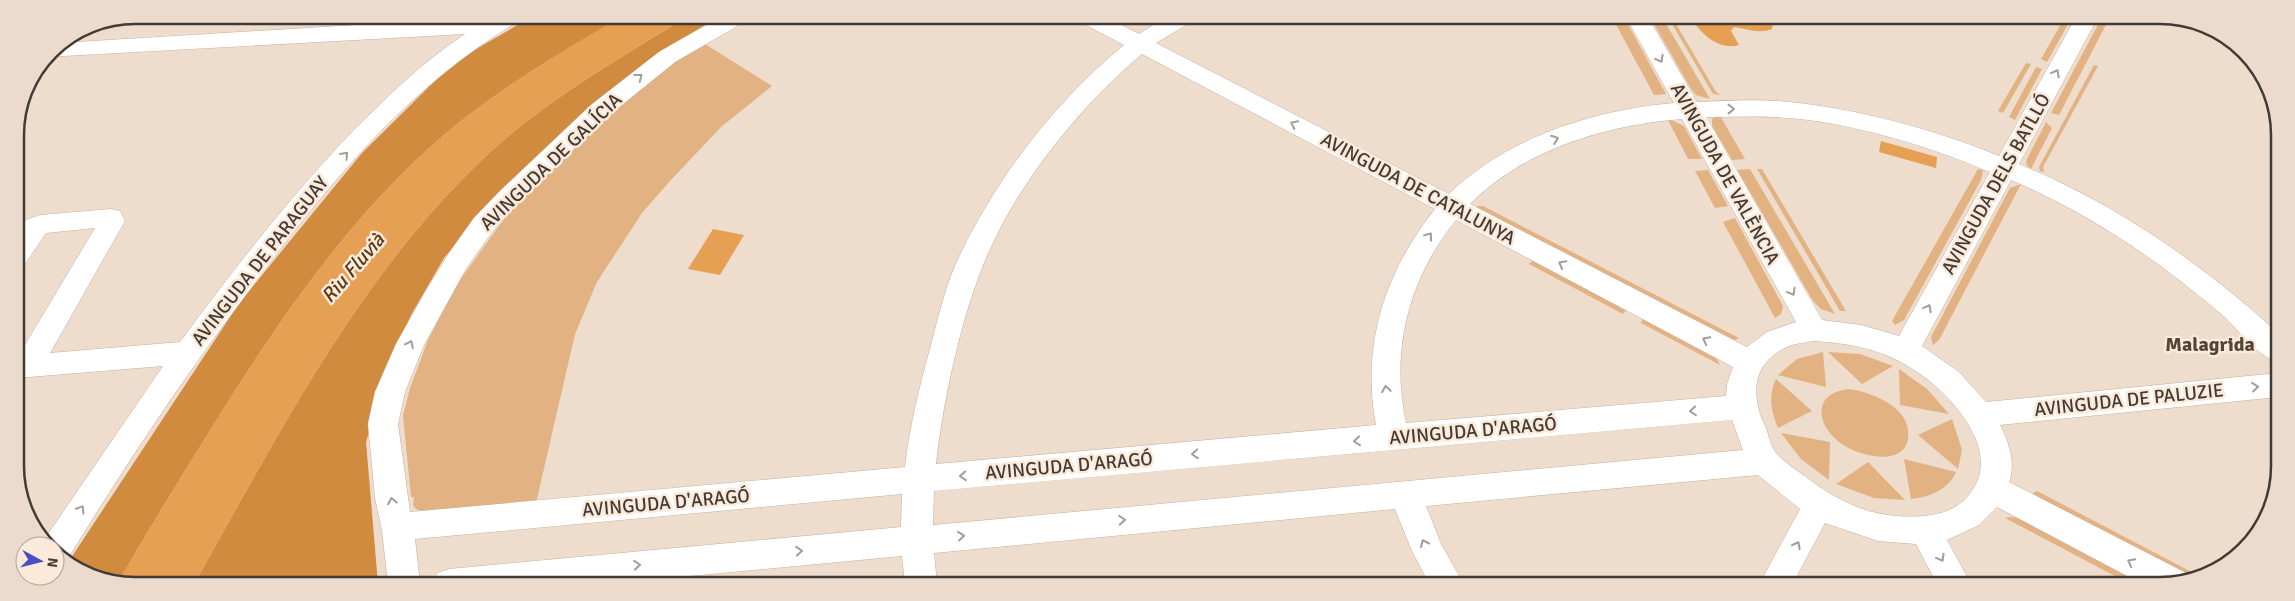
<svg xmlns="http://www.w3.org/2000/svg" width="2295" height="601" viewBox="0 0 2295 601" font-family="Signika,sans-serif">
<rect width="100%" height="100%" fill="#eedccc"/>
<!-- green -->
<g fill="#e2b282">
<path d="M1612,17H1624L1666,94L1654,95Z"/>
<path d="M1650,17H1662L1710,99L1696,95L1691,89Z"/>
<path d="M1668,17H1672L1716,92L1721,95L1713,94Z"/>
<path d="M2065,17H2072L2047,62L2041,59Z"/>
<path d="M2102,17H2110L2059,115L2051,113Z"/>
<path d="M705,44L772,86L721,127L670,181L642,213L597,282L575,334L536,503L425,512L416,509L413,505L414,497H411L403,415L410,388L428,340L455,287L511,209L607,115L676,61Z"/>
<path d="M2026,63L2031,64L2003,113L1998,111Z"/>
<path d="M2094,65L2098,66L2043,167L2044,172L2040,171L2039,167Z"/>
<path d="M2036,67L2042,69L2015,120L2009,117Z"/>
<path d="M1719,114L1745,159L1732,160L1712,126V119Z"/>
<path d="M1667,118L1684,126L1702,159H1688Z"/>
<path d="M2046,122L2052,128L2031,169L2026,164L2027,159Z"/>
<path d="M1750,169L1835,314L1821,309L1813,301L1737,170Z"/>
<path d="M1757,169H1762L1846,311H1840Z"/>
<path d="M1978,169L1983,170L1981,180L1904,320L1895,325L1892,321Z"/>
<path d="M1708,170L1728,206L1715,208L1695,171Z"/>
<path d="M2021,184L1939,340L1933,345L1931,338L1932,335L2010,188Z"/>
<path d="M1477,206H1483L1739,338L1734,340L1478,209Z"/>
<path d="M1735,218L1783,306L1781,314L1775,318L1723,222Z"/>
<path d="M1533,260L1627,309L1623,314L1529,264Z"/>
<path d="M1643,318L1716,357L1720,365L1641,323Z"/>
<path d="M1823,352L1826,387L1778,375L1797,359Z"/>
<path d="M1828,352L1860,354L1893,366L1862,384Z"/>
<path d="M1899,369L1927,389L1949,414L1900,405Z"/>
<path d="M1776,379L1812,411L1778,428C1771,412 1768,395 1776,379Z"/>
<path d="M1849,389C1872,392 1913,408 1908,439C1903,467 1861,456 1845,446C1835,440 1824,429 1822,417C1819,398 1833,391 1849,389Z"/>
<path d="M1952,419L1962,450L1958,469L1918,435Z"/>
<path d="M1781,433L1830,442L1829,480L1801,459Z"/>
<path d="M1904,459L1956,472C1948,490 1929,497 1911,499Z"/>
<path d="M1868,462L1905,500L1874,498L1836,484Z"/>
<path d="M2037,491L2203,578L2191,580L2030,495Z"/>
<path d="M2009,517L2021,518L2152,586H2134L2005,518Z"/>
</g>
<!-- forest -->
<g fill="#d08b3e">
<path d="M535,15L623,16C555,56 486,96 428,149C342,228 277,323 216,421C182,475 149,529 117,584H111L69,561L240,302L362,153L444,72L464,56Z"/>
<path d="M688,16H725L650,60L582,114L503,189L444,258L411,315L386,373L366,442L378,584H194C279,434 359,275 486,156C546,100 619,59 688,16Z"/>
</g>
<!-- water -->
<g fill="#e6a054">
<path d="M623,16H688C619,59 546,100 486,156C359,275 279,434 194,584H117C149,529 182,475 216,421C277,323 342,228 428,149C486,96 555,55 623,16Z"/>
<path d="M1770,17L1773,24L1772,29C1759,34 1747,29 1734,27L1731,31L1739,45C1719,51 1700,33 1691,18Z"/>
<path d="M1881,141L1937,157L1936,168L1879,152Z"/>
<path d="M713,229L744,235L720,275L688,269Z"/>
</g>
<g fill="none" stroke-linecap="round" stroke-linejoin="round">
<!-- minor casing -->
<g stroke="#c2b1a2" stroke-width="1">
<g id="minor">
<path d="M496,15H524L521,20C407,85 322,192 245,296C181,381 122,470 67,560L55,554V546H47L44,540L163,366L17,378V356L19,355L95,228L46,233L25,264L16,267V236L26,220L40,215L111,209L120,211L125,221L50,353L180,342C234,269 290,197 353,131C388,96 424,61 465,34L45,57L50,50L60,43L438,20H488Z"/>
<path d="M722,16H749L746,21L675,62L607,117L518,203L492,232L467,267L424,345L405,392L398,424L410,512L905,467C910,425 920,385 931,345C939,315 946,283 960,255C998,176 1056,101 1124,45L1078,21L1075,16H1104L1139,34L1168,16H1196L1193,21L1156,43L1449,194C1508,137 1594,110 1674,103L1626,17H1648L1697,102C1723,101 1751,99 1777,101C1847,106 1934,129 1999,156L2076,17H2098L2019,164C2116,204 2201,263 2278,333V362C2257,355 2241,333 2226,318C2211,305 2194,292 2178,279C2127,240 2070,205 2011,180L1922,346L1959,372L1986,402L2278,373V397L2000,425C2009,443 2016,463 2009,482L2186,573L2189,581L2168,586H2146L1997,507L1979,525L1947,540L1972,586H1938L1916,544L1878,541L1825,523L1792,585H1759L1800,509L1758,475L1426,506L1441,544L1464,585H1430L1412,551L1395,509L934,553L937,584H905L902,556L604,584H433L437,573L449,569L901,527L902,494L415,539L420,584H388L382,530L375,498L368,424L375,392L396,344L424,294L449,253L474,218L500,191L591,105L659,52ZM1142,54L1435,209C1385,272 1361,345 1376,425L936,464C943,400 961,317 986,258C1018,183 1079,107 1142,54ZM1706,117C1729,117 1752,116 1775,117C1844,120 1927,145 1990,172L1899,336L1861,325L1822,320ZM1682,119L1796,322L1767,332L1747,347L1470,204C1525,149 1606,125 1682,119ZM1456,220L1733,367L1727,384L1726,396L1406,423C1390,350 1409,278 1456,220ZM1814,341C1848,343 1882,349 1911,368C1949,391 2007,452 1968,496C1957,509 1942,514 1925,516C1875,520 1841,504 1803,475C1794,468 1784,462 1776,453C1770,446 1769,435 1765,426C1749,393 1753,359 1792,345C1799,343 1807,342 1814,341ZM1732,420L1743,450L933,525L934,491Z"/>
</g>
</g>
<!-- minor -->
<use href="#minor" fill="#fff" fill-rule="evenodd"/>
</g>
<!-- one-way arrows -->
<defs><path id="oneway-chevron" d="M-2-3.5L2.5 0L-2 3.5" fill="none" stroke-width="1.6" stroke-linecap="round" stroke-linejoin="round" transform="scale(1.25)"/></defs>
<g stroke="#a09d9a">
<use href="#oneway-chevron" transform="translate(1660 59) rotate(61)"/>
<use href="#oneway-chevron" transform="translate(2056 73) rotate(-61)"/>
<use href="#oneway-chevron" transform="translate(639 77) rotate(-38)"/>
<use href="#oneway-chevron" transform="translate(1731 109)"/>
<use href="#oneway-chevron" transform="translate(1294 124) rotate(-154)"/>
<use href="#oneway-chevron" transform="translate(1555 139) rotate(-21)"/>
<use href="#oneway-chevron" transform="translate(345 155) rotate(-48)"/>
<use href="#oneway-chevron" transform="translate(1429 236) rotate(-53)"/>
<use href="#oneway-chevron" transform="translate(1562 264) rotate(-152)"/>
<use href="#oneway-chevron" transform="translate(1792 292) rotate(61)"/>
<use href="#oneway-chevron" transform="translate(1928 308) rotate(-62)"/>
<use href="#oneway-chevron" transform="translate(1706 340) rotate(-152)"/>
<use href="#oneway-chevron" transform="translate(410 344) rotate(-64)"/>
<use href="#oneway-chevron" transform="translate(2255 387) rotate(-6)"/>
<use href="#oneway-chevron" transform="translate(1386 389) rotate(-99)"/>
<use href="#oneway-chevron" transform="translate(1693 411) rotate(175)"/>
<use href="#oneway-chevron" transform="translate(1357 441) rotate(175)"/>
<use href="#oneway-chevron" transform="translate(1195 454) rotate(175)"/>
<use href="#oneway-chevron" transform="translate(963 476) rotate(175)"/>
<use href="#oneway-chevron" transform="translate(392 501) rotate(-101)"/>
<use href="#oneway-chevron" transform="translate(81 509) rotate(-58)"/>
<use href="#oneway-chevron" transform="translate(1122 520) rotate(-5)"/>
<use href="#oneway-chevron" transform="translate(961 536) rotate(-6)"/>
<use href="#oneway-chevron" transform="translate(1424 543) rotate(-114)"/>
<use href="#oneway-chevron" transform="translate(1797 545) rotate(-62)"/>
<use href="#oneway-chevron" transform="translate(799 551) rotate(-5)"/>
<use href="#oneway-chevron" transform="translate(1941 558) rotate(61)"/>
<use href="#oneway-chevron" transform="translate(2131 562) rotate(-152)"/>
<use href="#oneway-chevron" transform="translate(637 565) rotate(-5)"/>
</g>
<g text-anchor="middle" dominant-baseline="central" stroke-width="5" stroke-linejoin="round" paint-order="stroke">
<!-- street labels -->
<g font-size="19" fill="#423b35" stroke="#fbe9d9">
<text transform="translate(551 162) rotate(-44)">AVINGUDA DE GALÍCIA</text>
<text transform="translate(1725 174) rotate(61)">AVINGUDA DE VALÈNCIA</text>
<text transform="translate(1996 184) rotate(-61)">AVINGUDA DELS BATLLÓ</text>
<text transform="translate(1418 189) rotate(28)">AVINGUDA DE CATALUNYA</text>
<text transform="translate(260 261) rotate(-52)">AVINGUDA DE PARAGUAY</text>
<text transform="translate(2129 400) rotate(-6)">AVINGUDA DE PALUZIE</text>
<text transform="translate(1473 431) rotate(-5)">AVINGUDA D'ARAGÓ</text>
<text transform="translate(1069 466) rotate(-5)">AVINGUDA D'ARAGÓ</text>
<text transform="translate(666 503) rotate(-5)">AVINGUDA D'ARAGÓ</text>
</g>
<!-- water labels -->
<g font-size="20" font-style="italic" fill="#573a1a" stroke="#fbe9d9">
<text transform="translate(353 268) rotate(-49)">Riu Fluvià</text>
</g>
<!-- neighbourhood labels -->
<g font-size="20" font-weight="bold" fill="#524436" stroke="#fbe9d9">
<text x="2210" y="344">Malagrida</text>
</g>
</g>
<!-- crop -->
<path d="M0 0H2295V601H0ZM135 24H2160A111 111 0 0 1 2271 135V466A111 111 0 0 1 2160 577H135A111 111 0 0 1 24 466V135A111 111 0 0 1 135 24Z" fill="#ecdbcc" fill-rule="evenodd"/>
<path fill="none" stroke="#423b35" stroke-width="2.5" d="M135 24H2160A111 111 0 0 1 2271 135V466A111 111 0 0 1 2160 577H135A111 111 0 0 1 24 466V135A111 111 0 0 1 135 24Z"/>
<!-- north arrow -->
<g transform="translate(40 561) rotate(97)"><circle r="24" fill="#fbe9d9" stroke="#b1a397"/>
<path d="M0-4L9 19L0 12L-9 19Z" fill="#4b4fc5"/>
<text y="-8" font-size="14" font-weight="bold" text-anchor="middle" fill="#423b35">N</text>
</g>
</svg>
